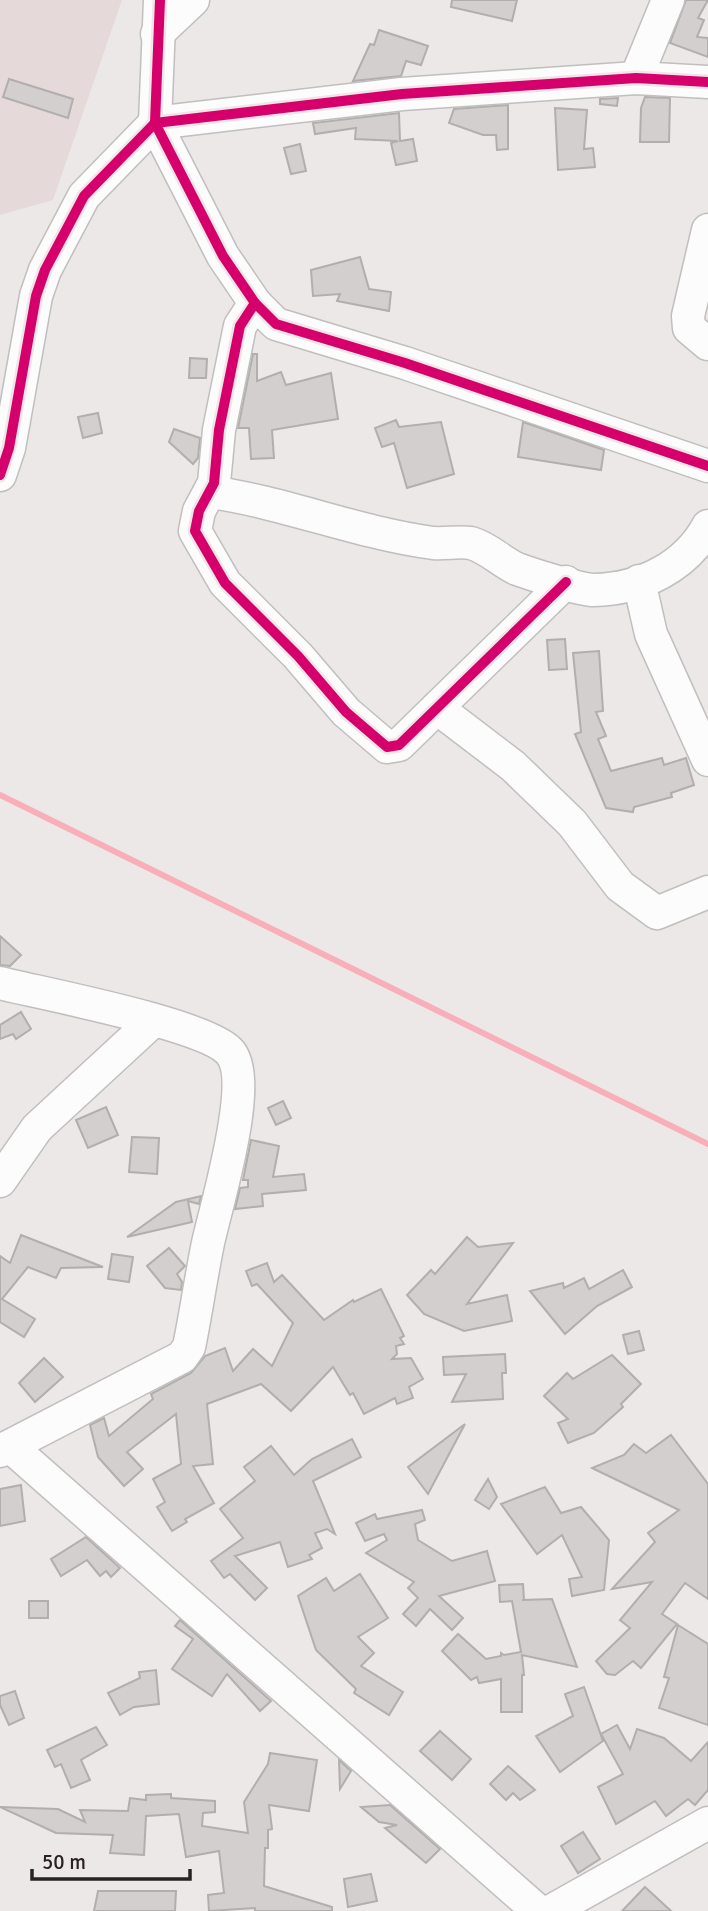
<svg xmlns="http://www.w3.org/2000/svg" width="708" height="1911" viewBox="0 0 708 1911" font-family="Signika,sans-serif">
<rect width="100%" height="100%" fill="#ede8e8"/>
<!-- built -->
<path fill="#e5d9da" d="M0,0H122L53,200L0,215Z"/>
<g fill="none" stroke-linecap="round" stroke-linejoin="round">
<!-- stream -->
<path stroke="#f8afba" stroke-width="6" d="M0,795L708,1144"/>
</g>
<!-- building -->
<g fill="#d3cfcf" stroke="#b2aeae" stroke-width="2">
<path d="M452,0H517L512,21L451,7Z"/>
<path d="M686,0H708L698,18L704,20L697,37L708,38V57L670,43Z"/>
<path d="M379,30L428,46L421,65L406,61L401,76L353,81L370,44L374,45Z"/>
<path d="M9,79L73,99L68,118L3,97Z"/>
<path d="M645,97L670,98L669,142H640L641,108Z"/>
<path d="M618,98L617,106L600,104V99Z"/>
<path d="M508,105V149L497,150L496,135H483L449,123L454,109Z"/>
<path d="M555,108L587,110L584,149L593,148L595,167L558,170Z"/>
<path d="M399,113L400,141L413,139L417,161L396,165L391,143L398,141L355,139L356,128L315,134L313,123Z"/>
<path d="M300,144L306,171L291,174L284,148Z"/>
<path d="M360,257L369,289L391,292L389,311L337,301L340,294L313,296L311,270Z"/>
<path d="M253,354H257V381L281,372L286,385L331,373L338,419L272,430L274,458L251,459L249,428H238Z"/>
<path d="M190,358L207,359L206,378H189Z"/>
<path d="M98,413L102,433L83,438L78,417Z"/>
<path d="M396,420L399,427L441,422L454,474L407,488L394,443L382,447L375,428Z"/>
<path d="M523,422L604,450L601,470L518,457Z"/>
<path d="M174,429L200,438L198,458L193,464L169,442Z"/>
<path d="M565,639L567,669L549,670L547,640Z"/>
<path d="M599,651L603,711L596,712L606,736L598,739L611,771L662,758L664,765L686,758L694,785L671,793L672,797L634,807L633,812L606,808L575,734L581,732L573,653Z"/>
<path d="M0,936L21,955L10,966L0,965Z"/>
<path d="M21,1012L31,1029L16,1039L13,1034L0,1039V1025Z"/>
<path d="M283,1101L291,1118L276,1125L268,1108Z"/>
<path d="M106,1107L118,1135L88,1148L76,1120Z"/>
<path d="M132,1137L159,1138L157,1174L129,1172Z"/>
<path d="M251,1140L279,1146L273,1177L304,1174L306,1190L262,1194L263,1206L235,1209L240,1188L248,1187V1180H243Z"/>
<path d="M201,1196L199,1204L188,1201L192,1222L127,1237L176,1202Z"/>
<path d="M21,1235L103,1267L61,1268L56,1278L28,1267L2,1299L35,1319L24,1337L0,1322V1256L10,1263Z"/>
<path d="M467,1237L478,1247L513,1243L467,1304L507,1295L512,1321L464,1331L424,1314L407,1295L431,1270L435,1274Z"/>
<path d="M169,1248L185,1266L177,1274L182,1282L181,1290L165,1288L147,1266Z"/>
<path d="M112,1254L133,1257L129,1282L108,1279Z"/>
<path d="M267,1263L274,1282L282,1275L324,1320L353,1300L354,1302L381,1289L404,1336L400,1338L404,1344L396,1346L397,1354L392,1359L411,1358L423,1379L409,1387L413,1398L397,1404L395,1398L364,1414L353,1393L350,1395L333,1367L291,1411L261,1384L207,1404L213,1464L193,1466L214,1503L185,1519L187,1522L172,1531L157,1507L165,1502L153,1479L181,1464L176,1414L127,1452L143,1469L124,1486L98,1457L90,1425L104,1418L109,1436L153,1399L151,1394L191,1373L205,1356L225,1348L233,1371L253,1349L272,1366L293,1323L257,1284L252,1286L246,1271Z"/>
<path d="M623,1270L632,1287L597,1306L565,1334L530,1291L563,1283L564,1288L584,1278L589,1289Z"/>
<path d="M639,1331L644,1350L628,1354L623,1335Z"/>
<path d="M505,1354L506,1373H502L503,1399L452,1402L466,1374L444,1375L443,1357Z"/>
<path d="M612,1355L641,1384L621,1404L623,1407L594,1433L568,1443L558,1423L568,1419L544,1396L567,1373L573,1379Z"/>
<path d="M44,1358L63,1377L35,1402L19,1383Z"/>
<path d="M465,1424L428,1494L408,1467Z"/>
<path d="M671,1435L708,1484V1599L685,1583L662,1614L677,1624L641,1668L633,1661L615,1675L607,1674L596,1661L630,1628L620,1620L652,1582L612,1589L655,1542L648,1533L679,1510L592,1468L624,1455L634,1444L646,1453Z"/>
<path d="M352,1439L361,1457L313,1481L335,1534L327,1529L315,1533L322,1548L309,1555L312,1559L288,1567L280,1542L235,1556L267,1588L255,1600L230,1574L224,1578L211,1561L243,1538L220,1509L255,1481L244,1467L271,1446L294,1475L312,1459Z"/>
<path d="M488,1479L497,1497L489,1509L475,1500Z"/>
<path d="M21,1485L25,1521L0,1526V1489Z"/>
<path d="M545,1487L561,1513L581,1507L609,1540L604,1590L572,1596L569,1579L582,1577L562,1535L537,1554L501,1504Z"/>
<path d="M422,1510L425,1520L415,1524L418,1540L452,1561L487,1551L495,1581L439,1596L463,1618L452,1630L430,1609L416,1626L403,1614L418,1598L408,1588L414,1582L366,1553L387,1540L384,1534L365,1541L356,1523L375,1514L377,1519Z"/>
<path d="M86,1537L120,1568L111,1577L106,1571L100,1576L87,1560L61,1576L51,1559Z"/>
<path d="M360,1574L388,1618L358,1637L374,1653L361,1666L403,1692L389,1715L354,1693L356,1689L316,1650L298,1596L326,1578L334,1591Z"/>
<path d="M523,1584L524,1600H522L552,1599L577,1667L522,1655L524,1675H522V1712H501V1679L479,1683L477,1677L471,1680L442,1651L458,1634L486,1659L501,1656V1653L504,1655L521,1652L512,1601L500,1602L499,1585Z"/>
<rect x="29" y="1601" width="19" height="17"/>
<path d="M180,1620L271,1701L260,1711L227,1674L212,1696L172,1669L193,1639L175,1626Z"/>
<path d="M678,1625L708,1644V1725L659,1708L669,1678L664,1677Z"/>
<path d="M156,1670L159,1704L134,1707L120,1715L108,1693L140,1678L139,1672Z"/>
<path d="M584,1687L603,1741L560,1772L536,1736L573,1716L565,1694Z"/>
<path d="M15,1691L24,1718L9,1725L0,1705V1696Z"/>
<path d="M617,1725L630,1749L637,1729L664,1738L691,1761L708,1742V1790L695,1805L688,1799L666,1816L655,1801L616,1824L598,1787L623,1774L601,1734Z"/>
<path d="M96,1727L107,1745L81,1760L90,1780L71,1788L61,1764L55,1767L47,1750Z"/>
<path d="M440,1731L471,1759L452,1780L420,1751Z"/>
<path d="M270,1753L317,1760L309,1811L269,1805L272,1829L268,1830V1848H265L264,1886L332,1907V1911H255V1908L209,1911L208,1895L224,1893L219,1851L186,1857L179,1814L146,1816L144,1855L110,1853L113,1835L56,1833L0,1807L58,1809L85,1822L80,1810L128,1811L130,1798L146,1800V1795L171,1794V1798L215,1801V1812L203,1813L202,1826L248,1833L244,1802L268,1764Z"/>
<path d="M339,1760L351,1771L340,1789Z"/>
<path d="M508,1766L535,1790L520,1800L513,1793L506,1800L490,1784Z"/>
<path d="M390,1805L440,1849L426,1863L385,1828L397,1825L379,1822L361,1807Z"/>
<path d="M583,1832L600,1859L578,1873L561,1846Z"/>
<path d="M371,1874L377,1901L348,1907L344,1879Z"/>
<path d="M645,1887L671,1911H622Z"/>
<path d="M98,1891H176L175,1911H94Z"/>
</g>
<g fill="none" stroke-linecap="round" stroke-linejoin="round">
<!-- minor casing -->
<g stroke="#c1bebe" stroke-width="35">
<g id="minor">
<path d="M160,0L155,123L223,256L255,303L276,324L405,363L708,466"/>
<path d="M157,34L193,0"/>
<path d="M636,78L668,0"/>
<path d="M708,230L688,316L689,328L708,344"/>
<path d="M255,303L240,326L219,430L214,483L199,511L195,531L225,583L298,656L346,712L387,747L399,745L566,582"/>
<path d="M0,475L9,448L36,296L45,270L84,196L155,123L402,94L636,78L708,82"/>
<path d="M211,492C286,503 358,533 433,543C446,544 459,541 471,543C489,548 501,562 517,569C531,574 580,590 594,590C641,589 686,567 708,526"/>
<path d="M639,581L651,634L708,760"/>
<path d="M437,708L513,766L572,823L620,886L657,913L708,892"/>
<path d="M0,983C44,994 203,1024 229,1051C256,1079 216,1205 208,1243C201,1277 196,1313 189,1347L182,1357L0,1451"/>
<path d="M0,1181L37,1128L154,1020"/>
<path d="M11,1447L538,1911"/>
<path d="M551,1911L708,1823"/>
</g>
</g>
<!-- minor -->
<use href="#minor" stroke="#fcfcfc" stroke-width="32"/>
<!-- cycleway casing -->
<g stroke="#efe6e7" stroke-width="15">
<g id="cycleway">
<path d="M160,0L155,123L223,256L255,303L276,324L405,363L708,466"/>
<path d="M255,303L240,326L219,430L214,483L199,511L195,531L225,583L298,656L346,712L387,747L399,745L566,582"/>
<path d="M0,475L9,448L36,296L45,270L84,196L155,123L402,94L636,78L708,82"/>
</g>
</g>
<!-- cycleway -->
<use href="#cycleway" stroke="#d6006c" stroke-width="10"/>
</g>
<!-- scale -->
<path d="M32 1869v10h158v-10" fill="none" stroke="#262323" stroke-width="3.5"/>
<text x="42" y="1869" font-size="21" fill="#262323" stroke="#efe6e7" stroke-width="5" paint-order="stroke">50 m</text>
</svg>
